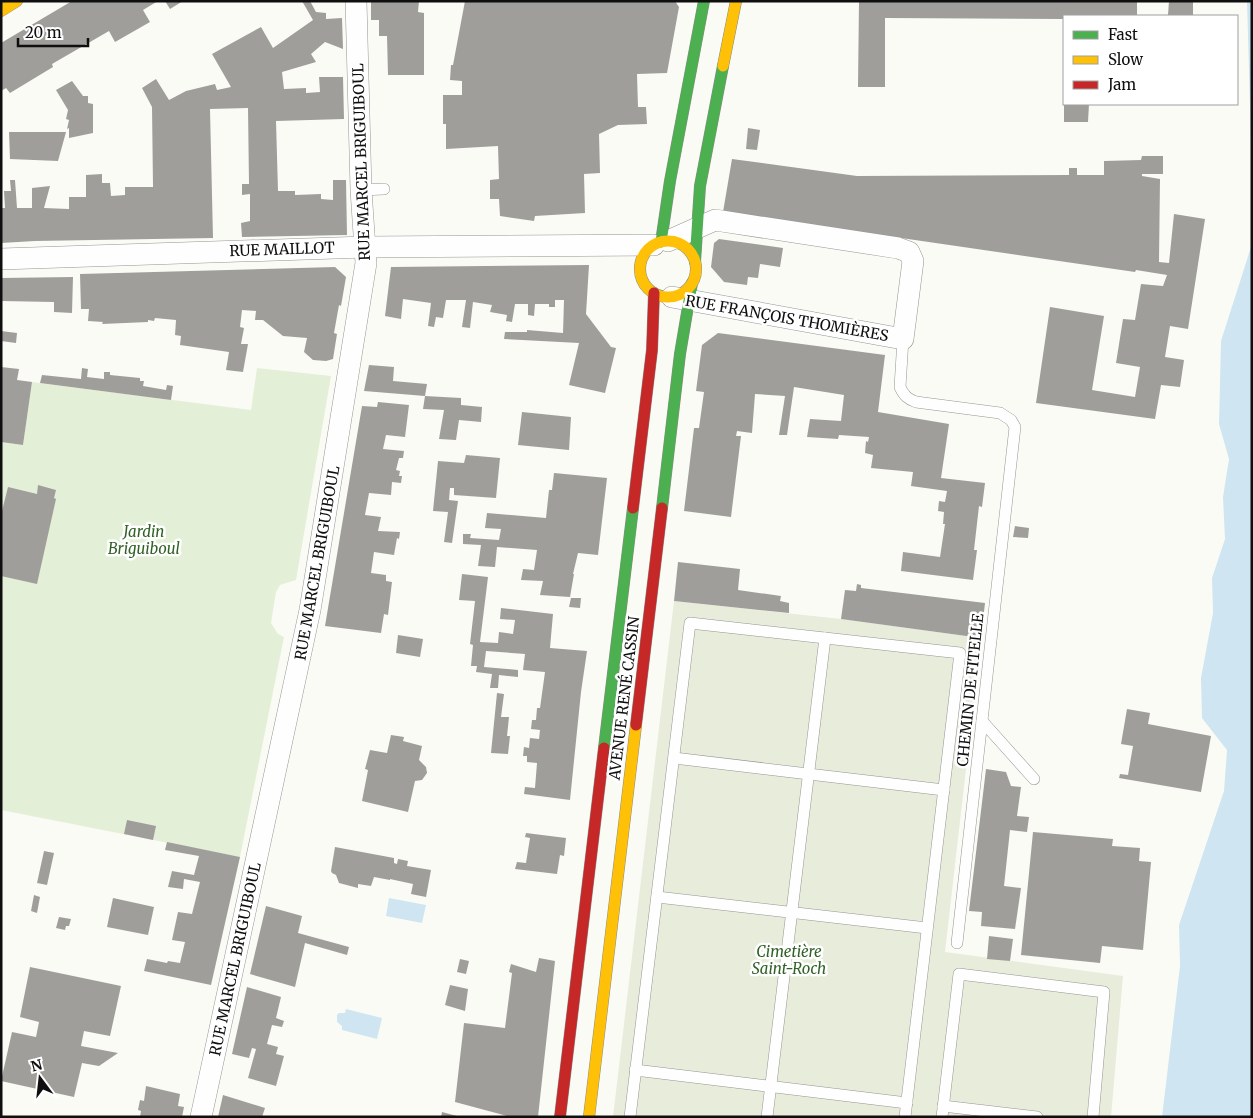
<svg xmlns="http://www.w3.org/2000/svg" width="1253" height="1118" viewBox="0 0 1253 1118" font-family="Merriweather,serif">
<rect width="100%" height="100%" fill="#fbfbf6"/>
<!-- green -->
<path fill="#e4efd8" d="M257,368L331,376L296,580L280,585L276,592L271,623L278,634L284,637L240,857L1,810V442L23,445L32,382L251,410Z"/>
<!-- cemetery -->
<path fill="#e7ecdb" d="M674,601L841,619L981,638L945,952L1123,976L1111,1117H613Z"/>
<!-- water -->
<g fill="#cfe5f2">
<path d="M1247,1H1252V176Z"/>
<path d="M1252,244V1117H1162L1180,966L1179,925L1224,791L1227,750L1202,718L1201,678L1213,613L1212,578L1225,539L1223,497L1229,459L1219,424L1221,341Z"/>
<path d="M389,898L426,905L422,923L386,916Z"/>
<path d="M346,1009L382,1018L377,1039L342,1030V1026L337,1022V1015L339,1013H345Z"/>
</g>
<!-- building -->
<g fill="#9f9e9b">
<path d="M72,1H158L143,10L150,22L115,42L109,31L52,64L53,67L10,93L6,88L1,91V43Z"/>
<path d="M165,1H183L170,9Z"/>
<path d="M302,1H310L316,12L326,13V19L342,18L343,49L325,42L311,54L316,62L282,72L284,89L306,88V93L320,92L319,77H343L344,119L276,121L278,191H295V195L321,194V199L333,200V180H346L347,235L242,237L241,223L250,221V194L242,195V184H249L248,108L210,109L213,238L35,241L1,243V208H5L4,191H11L10,180H15L17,208H32V188L50,186L44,208L69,209V197H86V175L102,174V183H110L111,196L125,195V187H153L152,107L142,88L156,79L169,100L186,91L215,84L217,90L231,87L212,54L261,27L273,48L313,20Z"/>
<path d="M371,1H419L418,12L424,13V75H388L387,36H379V20H371Z"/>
<path d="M465,1H675L679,7L667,73L637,74L638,107H646L647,124L618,125L599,134L600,173L584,174L585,213L535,216L534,221L500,216L499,199H490V180L499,179L498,146L446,149V124H443V95H462V81L450,80L451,65H453Z"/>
<path d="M859,1H1137V16H1064V19L885,18V87H858Z"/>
<path d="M1169,1H1193V15H1168Z"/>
<path d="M72,81L83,96H88V103L93,104V133L69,138V128L67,129L69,120L66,119L68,110L56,90Z"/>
<path d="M1064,104H1089L1088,122H1064Z"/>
<path d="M748,128L760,130L757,150L746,149Z"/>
<path d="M9,132H66L58,161L10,159Z"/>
<path d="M1142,156H1163V174H1142V176L1160,179L1159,262L1169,263L1174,214L1205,219L1188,329L1170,326L1165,357L1184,360L1180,387L1161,385L1155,419L1036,403L1050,307L1104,316L1092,390L1135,397L1140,367L1116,363L1123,319L1135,320L1141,284L1163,286L1167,275L1136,270L1135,272L723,212L732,159L857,176L1069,175V168H1077V175H1104V161L1141,160Z"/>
<path d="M719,239L783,248L780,267L760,264L758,278L748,277L747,285L724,282L711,267L714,243Z"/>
<path d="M589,265L586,314L611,347L616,348L605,393L569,385L579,343L504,339L505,332H527V330L563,333L564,300H555V307H549V304H535L534,316L528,315V304H515L512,322L506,321L507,315L490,312L492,305L473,302L470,328L462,327L466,300H446L443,318L436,317L434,327L428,326L431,303L403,299L401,319L385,316L391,267Z"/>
<path d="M335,267L346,277L341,306L339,305L334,333L337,334L333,359L326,361L313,360L304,352L307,338L283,336L263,320H255L256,311L242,310L240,327L244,328L241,344H248L243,372L226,370L229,352L180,345L181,336L175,335L176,320L155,318L154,321L148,320V322L102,324L103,322L88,321L89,309H81L80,274Z"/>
<path d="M73,277L72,313L54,312V302L1,301V278Z"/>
<path d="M1,331L17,333L16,343L1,341Z"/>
<path d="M718,333L885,355L878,412L949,424L941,478L985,483L982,507L979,506L974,550H977L973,580L901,571L903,552L940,557L945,524H943L944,512L938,511L939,501L945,502L947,491L911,486L913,472L871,468L873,455L865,453L866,441L868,442L869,437L839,435L838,439L807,437L810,419L841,421L844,395L794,387L787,435H779L785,396L755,394L752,433L737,431L736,436H741L731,517L684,511L694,428H699L704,392L696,391L702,345Z"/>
<path d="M369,365L394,367L393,381L427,384L425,396L364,391Z"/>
<path d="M1,367L19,369L17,380L32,382L23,445L1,442Z"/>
<path d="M82,368L88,369L87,377L104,379V372H110V375L140,378V381H144L143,386L166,390L167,385L173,386L171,400L40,383L42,375L81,379Z"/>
<path d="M425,396L461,398V405L482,407L481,422L459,420L456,440L439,439L444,410L423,409Z"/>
<path d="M378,402L409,405L405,437L386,435L383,449L404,451L403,458H399L396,470L400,471L399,476H402L401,483L392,482L391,495L369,493L365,515L381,517L378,531L400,532L399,539L397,538L394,555L374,552L371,573L386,575V581L392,582L388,615L384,614L381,633L325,626L362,406L377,407Z"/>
<path d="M522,412L571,417L569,450L518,445Z"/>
<path d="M466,455L500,458L496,498L454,495V488H450L449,500L458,501L452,543L444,542L448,512L433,511L438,461L464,463Z"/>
<path d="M554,473L607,478L598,555L578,553L573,574H574L570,597L540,595L543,581L521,580L523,569L534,570L537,550L497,547L495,567L478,566L481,545L463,544V534H471L470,538L499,540L501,529L485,528L487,513L546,518L549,490H552Z"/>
<path d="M38,485L56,490L54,498L56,499L37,584L1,576V515L8,487L37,494Z"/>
<path d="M1015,526L1029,528L1028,538L1013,537Z"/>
<path d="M678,562L740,569L738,590L781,596L780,601L789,603V613L674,601Z"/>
<path d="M462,574L488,577L480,642L498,643L499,632L513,634L515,620L500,619L501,608L553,614L550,648L587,651L581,692L570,800L524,794L525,787L535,788L537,763L527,762V756H523L524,747L529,748L530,738L539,739L540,730L531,729L532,720H536L537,708H540L545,672L523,670L525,654L486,651L484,667L518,670V677L499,675L498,688H490L492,674L476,672L477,666H471L473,645L470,644L475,601L459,600Z"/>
<path d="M857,584L861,585V588L985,603L981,638L841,619L845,590L856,591Z"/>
<path d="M571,598H581L580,608L569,607Z"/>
<path d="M398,635L423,639L420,657L396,653Z"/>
<path d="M497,693L504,694L501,717H509L507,736H510L508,754L491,753Z"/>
<path d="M1127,709L1150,713L1148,724L1211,736L1201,792L1119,778L1120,774L1128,775L1133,746L1121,744Z"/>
<path d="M391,735L404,737L403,741L422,746L419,760L426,767L427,773L422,780L415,781L408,812L362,801L368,770L365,769L370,750L387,753Z"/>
<path d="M986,769L1006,772L1011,786L1021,787L1017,816L1029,817L1027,832L1010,830L1004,886L1021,888L1015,929L981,926L982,912L969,911Z"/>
<path d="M127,820L156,826L153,840L124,834Z"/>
<path d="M1033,832L1113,839L1112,846L1140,848L1139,861L1151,862L1143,950L1102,946L1100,963L1021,955Z"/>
<path d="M526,833L566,838L564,856L560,855L557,874L515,869L517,862L526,863L530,838L525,837Z"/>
<path d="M167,842L240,857L211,985L144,971L147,959L167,963L168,961L180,963L185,942L172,940L178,912L192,914L200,882L184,879L183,889L168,887L172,871L194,875L199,856L165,850Z"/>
<path d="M335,847L394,858V863L397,864L398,859L408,861L407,866L431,870L426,897L411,894L413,884L390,879V880L374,877L371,886L358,884V888L339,883L336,875L332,873L331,871Z"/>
<path d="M44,851L54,853L47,885L37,883Z"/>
<path d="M34,895L40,897L37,913L31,911Z"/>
<path d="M113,898L154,907L148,935L107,927Z"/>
<path d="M266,906L302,916L298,933L349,947L347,955L305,943L295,987L250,974Z"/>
<path d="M59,917L71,919L69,926H66L65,930L56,928Z"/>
<path d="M989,936L1013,939L1010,961L987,959Z"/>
<path d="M539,958L555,961L538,1117H511L455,1102L464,1023L505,1028L512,973L509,972L511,964L536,972Z"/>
<path d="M460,959L469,961L466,974L457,972Z"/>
<path d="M30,967L121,986L110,1036L84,1031L81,1046L118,1053L99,1066L82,1063L74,1097L1,1081L12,1032L36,1037L39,1022L20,1017Z"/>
<path d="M450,985L468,989L465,1011L445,1005Z"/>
<path d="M247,987L281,997L276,1018L284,1021L282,1027L272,1025L267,1044L278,1047L276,1054L284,1056L276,1086L248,1078L256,1049L252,1048L249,1058L232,1054Z"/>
<path d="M146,1086L180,1094L178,1106L184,1107L182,1117H140L141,1111L138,1110L140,1100L144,1101Z"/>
<path d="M223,1095L265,1108L262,1117H218Z"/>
<path d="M442,1112L457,1116L456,1117H441Z"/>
</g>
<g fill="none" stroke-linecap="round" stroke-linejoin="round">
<!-- lane casing -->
<g stroke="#959593" stroke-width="12">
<g id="lane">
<path d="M361,190L384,189"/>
<path d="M903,339L900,387C904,396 908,399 916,402L1000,413L1011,420L1015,427L957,943"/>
<path d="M982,721L1034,779"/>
<path d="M674,758L944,790"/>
<path d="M657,897L927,928"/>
<path d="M635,1070L907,1103"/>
<path d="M943,1106L1037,1117"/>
<path d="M630,1117L690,623L960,653L905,1117"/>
<path d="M767,1117L825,638"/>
<path d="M942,1117L959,974L1104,992L1093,1117"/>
</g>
</g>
<!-- street casing -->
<g stroke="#959593" stroke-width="22">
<g id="street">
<path d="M668,241L715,220L898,248L909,252L913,261L903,339L672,297"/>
<path d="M1,259L365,247L654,245"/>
<path d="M201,1117L310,610L366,263L361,190L356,1"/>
</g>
</g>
<!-- fast casing -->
<g stroke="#8c8c8a" stroke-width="12">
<g id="fast">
<path d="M661,242L670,181L704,1"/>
<path d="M695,262L700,186L723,66"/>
<path d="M662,508L680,354L692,283"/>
<path d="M604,748L633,508"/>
</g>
</g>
<!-- slow casing -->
<g stroke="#8c8c8a" stroke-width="12">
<g id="slow">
<path d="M1,11L17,1"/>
<path d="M723,66L736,1"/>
<circle cx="668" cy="269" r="28"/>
<path d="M589,1117L636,725"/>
</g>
</g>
<!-- jam casing -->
<g stroke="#8c8c8a" stroke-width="12">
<g id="jam">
<path d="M633,508L652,350L654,293"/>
<path d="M636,725L662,508"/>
<path d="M560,1117L604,748"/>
</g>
</g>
<!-- lane -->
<use href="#lane" stroke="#fefefe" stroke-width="11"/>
<!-- street -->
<use href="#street" stroke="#fefefe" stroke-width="21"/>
<!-- fast -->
<use href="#fast" stroke="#4caf50" stroke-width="11"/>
<!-- slow -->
<use href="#slow" stroke="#ffc107" stroke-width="11"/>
<!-- jam -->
<use href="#jam" stroke="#c62828" stroke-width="11"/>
</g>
<g text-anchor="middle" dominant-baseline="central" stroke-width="5" stroke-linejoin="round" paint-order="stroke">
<!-- street labels -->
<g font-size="15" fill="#0f0f0f" stroke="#fff">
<text transform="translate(361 162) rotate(-92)">RUE MARCEL BRIGUIBOUL</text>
<text transform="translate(282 249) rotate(-2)">RUE MAILLOT</text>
<text transform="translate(787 318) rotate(10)">RUE FRANÇOIS THOMIÈRES</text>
<text transform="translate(317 563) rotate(-80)">RUE MARCEL BRIGUIBOUL</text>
<text transform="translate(970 690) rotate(-84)">CHEMIN DE FITELLE</text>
<text transform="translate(624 698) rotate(-83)">AVENUE RENÉ CASSIN</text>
<text transform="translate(235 959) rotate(-78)">RUE MARCEL BRIGUIBOUL</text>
</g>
<!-- park labels -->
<g font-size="15" font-style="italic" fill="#306225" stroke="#fff">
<text x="144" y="531">Jardin<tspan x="144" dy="17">Briguiboul</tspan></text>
<text x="789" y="951">Cimetière<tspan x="789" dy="17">Saint-Roch</tspan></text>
</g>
</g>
<!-- border -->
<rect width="1253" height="1118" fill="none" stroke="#0f0f0f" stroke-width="5"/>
<!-- legend -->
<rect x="1063" y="15" width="175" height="90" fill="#ffffff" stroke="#9f9f9f"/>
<rect x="1073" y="31" width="25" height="8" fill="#4caf50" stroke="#9f9f9f"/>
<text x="1108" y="40" font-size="15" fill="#0f0f0f">Fast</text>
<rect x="1073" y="56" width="25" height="8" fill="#ffc107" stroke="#9f9f9f"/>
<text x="1108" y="65" font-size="15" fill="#0f0f0f">Slow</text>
<rect x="1073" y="81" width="25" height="8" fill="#c62828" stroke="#9f9f9f"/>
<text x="1108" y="90" font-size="15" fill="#0f0f0f">Jam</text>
<!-- north arrow -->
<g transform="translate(40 1078) rotate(345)" stroke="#ffffff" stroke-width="4" paint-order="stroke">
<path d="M0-4L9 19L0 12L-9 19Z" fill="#0f0f0f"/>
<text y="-8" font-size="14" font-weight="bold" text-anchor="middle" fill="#0f0f0f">N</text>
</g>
<!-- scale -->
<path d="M18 38v8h70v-8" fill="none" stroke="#0f0f0f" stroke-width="2.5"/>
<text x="25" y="38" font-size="15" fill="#0f0f0f" stroke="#ffffff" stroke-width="4" paint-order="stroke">20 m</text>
</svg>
